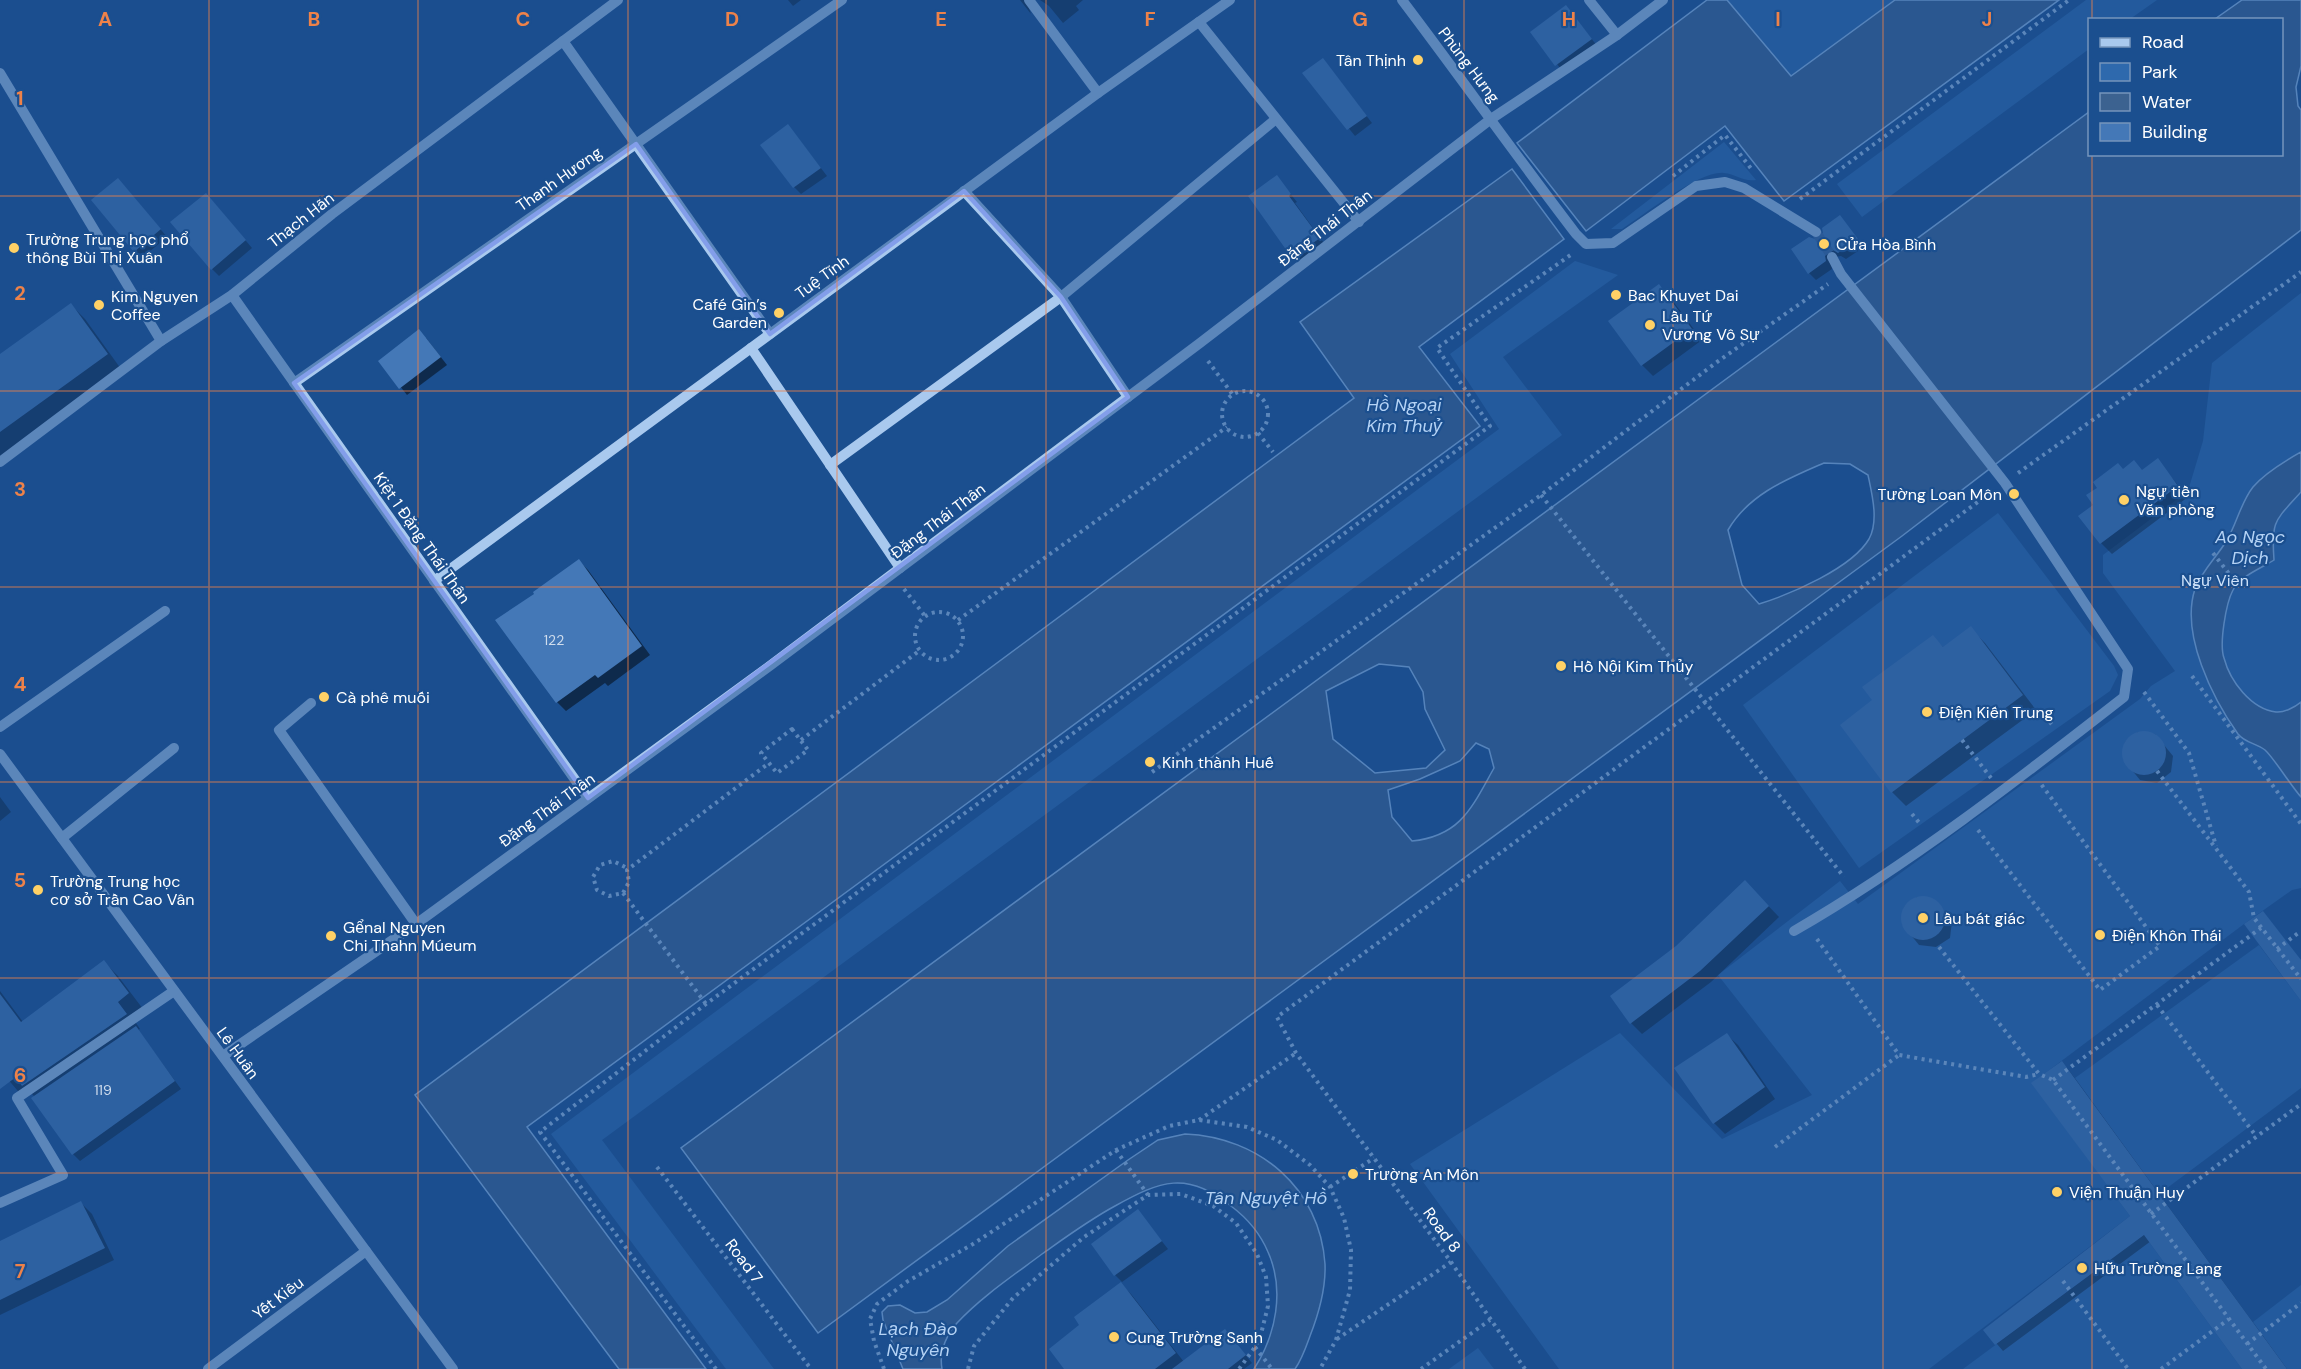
<svg xmlns="http://www.w3.org/2000/svg" width="2301" height="1369" viewBox="0 0 2301 1369" font-family="'DM Sans',sans-serif">
<rect width="100%" height="100%" fill="#1b4f8f"/>
<!-- green -->
<g fill="#2e69ad">
<path d="M1727,0H1895L1791,76Z"/>
<path d="M2086,0H2157L2130,19L2090,20L2089,49L1862,217L1837,184Z"/>
<path d="M1724,142L1756,180C1743,182 1736,174 1724,173C1700,170 1644,215 1622,229H1611Z"/>
<path d="M1575,261L1618,275L1503,357L1562,435L602,1140L774,1369H726L551,1134L1499,429L1450,354Z"/>
<path d="M2301,293V888L2292,890L2244,924L2032,1083L2130,1216L1929,1369H1559L1410,1164L1620,1033L1722,1139L1812,1095L1718,975L1840,881L1858,904L2140,699L2151,686L2175,671L2103,573V555L2188,491L2203,441L2212,363Z"/>
<path d="M1998,513L2114,666L2118,675L2110,691L1859,868L1743,705Z"/>
<path d="M2259,945L2301,1001V1088L2159,1194L2075,1078Z"/>
<path d="M2144,1235L2242,1369H1963Z"/>
<path d="M2301,1285V1369H2287L2253,1322Z"/>
<path d="M1478,1348L1494,1369H1449Z"/>
</g>
<!-- water -->
<g fill="#3c6290" stroke="#9cc4f0" stroke-width="1.5" fill-rule="evenodd">
<path d="M1707,0H1727L1791,76L1895,0H2059L1784,201L1725,126L1586,231L1517,143Z"/>
<path d="M2242,0H2301V66L2296,87L2298,106L2301,110V230L1902,536L818,1333L681,1148L2089,112L2090,154H2282V20L2215,19ZM1824,463L1850,464L1868,475C1872,494 1879,521 1869,539C1852,568 1791,594 1759,604L1742,585L1728,530C1749,494 1787,479 1824,463ZM1379,664L1409,667L1423,692L1425,709L1445,750L1426,768L1375,773L1333,739L1326,691ZM1476,743L1489,749L1494,768C1472,807 1461,836 1412,841L1392,817L1388,790L1420,779L1460,761Z"/>
<path d="M1512,169L1564,239L1419,347L1480,426L527,1127L706,1369H619L415,1095L1354,398L1300,322Z"/>
<path d="M2301,452V492C2275,521 2271,520 2274,560C2262,568 2240,576 2233,590C2226,603 2219,644 2224,658C2230,681 2251,709 2276,712C2284,713 2295,707 2301,702V797C2291,786 2274,758 2265,750C2256,743 2245,743 2238,734C2213,699 2180,634 2195,589C2202,570 2217,557 2227,540C2237,523 2241,502 2253,487C2265,473 2285,461 2301,452Z"/>
<path d="M1185,1134C1259,1137 1320,1188 1325,1264C1326,1289 1319,1313 1310,1336C1306,1347 1302,1359 1295,1369H1254C1276,1335 1285,1290 1268,1252C1260,1233 1247,1218 1231,1206C1187,1170 1160,1181 1115,1206C1089,1220 1066,1237 1042,1254C1014,1275 981,1297 957,1323C946,1336 939,1352 942,1369H903L883,1320L882,1312L888,1306L900,1305L915,1313L927,1312L947,1300L1008,1246L1128,1160L1158,1140Z"/>
</g>
<!-- shadow -->
<g fill="#0007">
<path d="M788,0H801L793,6Z"/>
<path d="M1020,0H1034L1028,5L1031,14Z"/>
<path d="M1040,0H1083L1076,6L1079,10L1063,23L1049,6Z"/>
<path d="M1572,14L1598,47L1563,72L1533,32Z"/>
<path d="M1329,67L1372,123L1355,136L1304,73Z"/>
<path d="M794,133L827,176L801,194L794,187Z"/>
<path d="M1277,177L1297,202L1295,203L1326,246L1301,264L1294,257Z"/>
<path d="M125,187L167,237L142,258L135,251Z"/>
<path d="M213,202L252,248L219,276L212,269Z"/>
<path d="M1840,217L1864,247L1846,259L1841,256L1835,257L1831,264L1832,269L1816,280L1809,273L1821,240Z"/>
<path d="M1659,286L1670,297L1702,340L1653,376L1642,365Z"/>
<path d="M71,305L85,319L121,369L0,457V356Z"/>
<path d="M426,338L447,365L407,395L380,361Z"/>
<path d="M2157,460L2188,497L2112,554L2101,543L2095,505L2099,488L2124,470L2143,471Z"/>
<path d="M579,561L588,570L650,655L608,686L605,683L566,711L557,702L537,594Z"/>
<path d="M1970,628L1985,643L2036,710L1906,806L1892,792L1874,701L1933,637L1944,648Z"/>
<path d="M2138,732L2155,734L2173,756L2171,772L2157,783L2140,780L2123,759L2125,742Z"/>
<path d="M0,797L11,812L0,821Z"/>
<path d="M1756,893L1779,917L1711,982L1642,1034L1631,1023L1612,996Z"/>
<path d="M1917,897L1934,900L1952,921L1950,938L1936,947L1919,945L1902,924L1904,907Z"/>
<path d="M104,962L118,976L143,1009L132,1017L140,1029L138,1030L181,1089L80,1161L73,1154L35,1097L30,1092L23,1097L0,1070V991L23,1022Z"/>
<path d="M1727,1035L1738,1045L1775,1099L1725,1134L1714,1123Z"/>
<path d="M2062,1063L2068,1069L2287,1369H2244L2151,1241L2003,1351L1985,1330L2133,1216Z"/>
<path d="M81,1203L92,1214L114,1260L0,1315V1243Z"/>
<path d="M1138,1211L1168,1249L1122,1282L1115,1275Z"/>
<path d="M1120,1284L1131,1294L1184,1362L1225,1330L1252,1363L1244,1369H1066L1081,1326Z"/>
</g>
<!-- building -->
<g fill="#4478b7">
<path d="M1566,5L1592,39L1555,66L1530,32Z"/>
<path d="M1323,58L1367,116L1347,130L1302,73Z"/>
<path d="M788,124L821,168L793,188L760,145Z"/>
<path d="M1277,175L1291,194L1289,196L1320,238L1292,258L1248,196Z"/>
<path d="M118,178L161,229L134,252L91,200Z"/>
<path d="M206,193L246,240L211,270L170,222Z"/>
<path d="M1840,215L1858,239L1838,253L1833,250L1828,251L1825,256L1826,261L1808,274L1791,249L1809,237L1815,239L1820,238L1823,233L1822,228Z"/>
<path d="M1659,284L1692,329L1641,366L1608,321Z"/>
<path d="M71,303L108,354L0,432V354Z"/>
<path d="M419,329L441,357L399,389L378,361Z"/>
<path d="M2158,458L2178,486L2100,544L2078,516L2093,505L2086,495L2097,488L2093,482L2118,463L2123,469L2134,460L2142,470Z"/>
<path d="M579,559L642,646L598,678L595,675L556,703L495,620L534,594L533,592Z"/>
<path d="M1971,626L2023,695L1891,793L1840,725L1872,700L1862,687L1933,635L1943,647Z"/>
<circle cx="2144" cy="753" r="22"/>
<path d="M1745,880L1769,906L1700,971L1630,1024L1610,996L1676,946Z"/>
<circle cx="1923" cy="918" r="22"/>
<path d="M2263,911L2301,960V1001L2244,924Z"/>
<path d="M104,960L129,993L118,1002L127,1014L22,1086L16,1077L0,1089V994L21,1022Z"/>
<path d="M136,1026L175,1081L72,1155L31,1098Z"/>
<path d="M1727,1033L1765,1087L1713,1124L1674,1068Z"/>
<path d="M2062,1061L2173,1213L2287,1369H2242L2144,1235L1995,1345L1983,1330L2130,1216L2031,1083Z"/>
<path d="M81,1201L105,1248L0,1300V1241Z"/>
<path d="M1138,1209L1162,1241L1114,1276L1091,1244Z"/>
<path d="M1121,1282L1176,1353L1155,1369H1064L1049,1349L1079,1325L1074,1317Z"/>
<path d="M1225,1329L1246,1355L1228,1369H1172Z"/>
</g>
<g fill="none" stroke-linecap="round" stroke-linejoin="round">
<!-- minor-tunnel -->
<path stroke="#3d69a0" stroke-width="10" stroke-dasharray="10 5" stroke-linecap="butt" d="M1816,232L1832,257"/>
<!-- path -->
<g stroke="#a9c9ee" stroke-width="4" stroke-dasharray="3 4.5" stroke-linecap="butt">
<path d="M1673,176L1725,135L1753,171"/>
<path d="M1800,199L2069,0"/>
<path d="M1208,361L1233,395"/>
<circle cx="1245" cy="414" r="23"/>
<path d="M1258,433L1273,452"/>
<path d="M2018,473L2301,272"/>
<path d="M1541,495L1844,877"/>
<path d="M2213,553L2240,588"/>
<path d="M904,589L925,616"/>
<circle cx="939" cy="636" r="24"/>
<path d="M958,620L1227,427"/>
<path d="M2192,676L2301,824"/>
<path d="M2144,692L2189,753L2216,846"/>
<path d="M2045,716L2054,727"/>
<path d="M792,729L808,750L777,773L761,753Z"/>
<path d="M801,740L919,651"/>
<path d="M1962,740L1991,778"/>
<path d="M2157,771L2249,892L2254,918L2301,979"/>
<path d="M1152,772L1541,495L1717,362L1828,284"/>
<path d="M1912,814L1921,825"/>
<path d="M1978,830L2100,990L2160,946L2041,784"/>
<path d="M625,867L613,861L600,865L593,877L597,890L609,896L623,893L629,882L627,870L769,763"/>
<path d="M623,893L706,1004"/>
<path d="M1817,939L1899,1055L2026,1077L2039,1074"/>
<path d="M1939,947L2039,1074L2053,1080L2266,1369"/>
<path d="M2277,949L2301,931"/>
<path d="M2157,1005L2256,1136"/>
<path d="M2053,1080L2261,928"/>
<path d="M1199,1120L1296,1053"/>
<path d="M1775,1147L1899,1055"/>
<path d="M1116,1150L1148,1195"/>
<path d="M657,1167L811,1369"/>
<path d="M1330,1187L1374,1158"/>
<path d="M2151,1214L2301,1104"/>
<path d="M2063,1281L2128,1369"/>
<path d="M1337,1339L1451,1262"/>
<path d="M2247,1344L2301,1303"/>
<path d="M1255,1347L1272,1369"/>
<path d="M716,1369L540,1132L706,1004L1490,426L1437,348L1572,254"/>
<path d="M884,1369L874,1341L870,1319L877,1304L908,1281L973,1244L1116,1150L1169,1126L1199,1120L1247,1127L1277,1140L1310,1165L1330,1187L1344,1218L1351,1250L1350,1290L1336,1340L1320,1369"/>
<path d="M968,1369L974,1346L1013,1298L1084,1237L1148,1195L1181,1194L1213,1206L1236,1223L1257,1254L1266,1277L1268,1306L1261,1334L1255,1347L1239,1369"/>
<path d="M1421,1369L1490,1320"/>
<path d="M1525,1369L1451,1262L1296,1053L1277,1017L1990,493"/>
<path d="M2161,1369L2229,1319"/>
</g>
<!-- minor -->
<g stroke="#a9c9ee" stroke-width="10">
<path d="M1029,0L1098,93"/>
<path d="M1402,0C1461,78 1517,157 1576,234L1586,244L1613,243L1696,186L1725,182L1744,188L1816,232"/>
<path d="M1589,0L1617,35"/>
<path d="M1199,22L1359,222"/>
<path d="M563,41L770,334"/>
<path d="M0,73L161,341"/>
<path d="M964,191L1061,297L1128,397"/>
<path d="M232,295L588,798"/>
<path d="M751,348L900,568"/>
<path d="M294,383L842,0"/>
<path d="M0,462L161,341L232,295L332,214L618,0"/>
<path d="M830,465L1061,297L1276,119"/>
<path d="M434,581L1098,93L1230,0"/>
<path d="M311,703L279,730L416,924"/>
<path d="M0,727L165,611"/>
<path d="M0,754L453,1369"/>
<path d="M62,838L174,748"/>
<path d="M1794,931C1910,864 2019,779 2124,697L2128,669L2005,483L1841,274L1832,257"/>
<path d="M223,1056L416,924L771,665L1200,343L1491,119L1617,35L1663,0"/>
<path d="M0,1203L63,1175L17,1098L174,991"/>
<path d="M208,1369L366,1251"/>
</g>
</g>
<!-- marked area -->
<path d="M0 0H2301V1369H0ZM636,144L770,334L964,191L1061,297L1128,397L588,798L294,383Z" fill="#1b4f8f" fill-opacity=".55" fill-rule="evenodd"/>
<path fill="none" stroke="#839eea" stroke-width="4.5" stroke-linejoin="round" d="M636,144L770,334L964,191L1061,297L1128,397L588,798L294,383Z"/>
<!-- grid -->
<path fill="none" stroke="#ee8249" stroke-width="1.5" stroke-opacity="0.55" d="M209,0V1369M418,0V1369M628,0V1369M837,0V1369M1046,0V1369M1255,0V1369M1464,0V1369M1673,0V1369M1883,0V1369M2092,0V20M2092,154V1369M0,196H2301M0,391H2301M0,587H2301M0,782H2301M0,978H2301M0,1173H2301"/>
<!-- markers -->
<g fill="#ffd166" stroke="#1b4f8f" stroke-width="2">
<circle cx="1418" cy="60" r="6"/>
<circle cx="1824" cy="244" r="6"/>
<circle cx="14" cy="248" r="6"/>
<circle cx="1616" cy="295" r="6"/>
<circle cx="99" cy="305" r="6"/>
<circle cx="779" cy="313" r="6"/>
<circle cx="1650" cy="325" r="6"/>
<circle cx="2014" cy="494" r="6"/>
<circle cx="2124" cy="500" r="6"/>
<circle cx="1561" cy="666" r="6"/>
<circle cx="324" cy="697" r="6"/>
<circle cx="1927" cy="712" r="6"/>
<circle cx="1150" cy="762" r="6"/>
<circle cx="38" cy="890" r="6"/>
<circle cx="1923" cy="918" r="6"/>
<circle cx="2100" cy="935" r="6"/>
<circle cx="331" cy="936" r="6"/>
<circle cx="1353" cy="1174" r="6"/>
<circle cx="2057" cy="1192" r="6"/>
<circle cx="2082" cy="1268" r="6"/>
<circle cx="1114" cy="1337" r="6"/>
</g>
<g text-anchor="middle" dominant-baseline="central" stroke-width="4.5" stroke-linejoin="round" paint-order="stroke">
<!-- number labels -->
<g font-size="14" fill="#d0dded">
<text x="554" y="640">122</text>
<text x="103" y="1090">119</text>
</g>
<!-- poi labels -->
<g font-size="16" fill="#fff" stroke="#1b4f8f" text-anchor="start">
<text x="1406" y="60" text-anchor="end">Tân Thịnh</text>
<text x="26" y="239">Trường Trung học phổ<tspan x="26" dy="18">thông Bùi Thị Xuân</tspan></text>
<text x="1836" y="244">Cửa Hòa Bình</text>
<text x="1628" y="295">Bac Khuyet Dai</text>
<text x="111" y="296">Kim Nguyen<tspan x="111" dy="18">Coffee</tspan></text>
<text x="767" y="304" text-anchor="end">Café Gin’s<tspan x="767" dy="18">Garden</tspan></text>
<text x="1662" y="316">Lầu Tứ<tspan x="1662" dy="18">Vương Vô Sự</tspan></text>
<text x="2136" y="491">Ngự tiền<tspan x="2136" dy="18">Văn phòng</tspan></text>
<text x="2002" y="494" text-anchor="end">Tường Loan Môn</text>
<text x="1573" y="666">Hồ Nội Kim Thủy</text>
<text x="336" y="697">Cà phê muối</text>
<text x="1939" y="712">Điện Kiến Trung</text>
<text x="1162" y="762">Kinh thành Huế</text>
<text x="50" y="881">Trường Trung học<tspan x="50" dy="18">cơ sở Trần Cao Vân</tspan></text>
<text x="1935" y="918">Lầu bát giác</text>
<text x="343" y="927">Gểnal Nguyen<tspan x="343" dy="18">Chi Thahn Múeum</tspan></text>
<text x="2112" y="935">Điện Khôn Thái</text>
<text x="1365" y="1174">Trường An Môn</text>
<text x="2069" y="1192">Viện Thuận Huy</text>
<text x="2094" y="1268">Hữu Trường Lang</text>
<text x="1126" y="1337">Cung Trường Sanh</text>
</g>
<!-- street labels -->
<g font-size="16" fill="#fff" stroke="#1b4f8f">
<text transform="translate(1469 65) rotate(53)">Phùng Hưng</text>
<text transform="translate(559 179) rotate(-35)">Thanh Hương</text>
<text transform="translate(301 220) rotate(-38)">Thạch Hãn</text>
<text transform="translate(1325 228) rotate(-38)">Đặng Thái Thân</text>
<text transform="translate(822 277) rotate(-36)">Tuệ Tĩnh</text>
<text transform="translate(938 521) rotate(-37)">Đặng Thái Thân</text>
<text transform="translate(422 538) rotate(55)">Kiệt 1 Đặng Thái Thân</text>
<text transform="translate(547 810) rotate(-36)">Đặng Thái Thân</text>
<text transform="translate(238 1053) rotate(54)">Lê Huân</text>
<text transform="translate(1442 1230) rotate(54)">Road 8</text>
<text transform="translate(744 1261) rotate(53)">Road 7</text>
<text transform="translate(278 1298) rotate(-37)">Yết Kiêu</text>
</g>
<!-- park labels -->
<g font-size="16" fill="#cfe3fa" stroke="#1b4f8f">
<text x="2215" y="580">Ngự Viên</text>
</g>
<!-- water labels -->
<g font-size="18" font-style="italic" fill="#b5d3f5" stroke="#1b4f8f">
<text x="1404" y="405">Hồ Ngoại<tspan x="1404" dy="21">Kim Thuỷ</tspan></text>
<text x="2250" y="537">Ao Ngọc<tspan x="2250" dy="21">Dịch</tspan></text>
<text x="1266" y="1198">Tân Nguyệt Hồ</text>
<text x="918" y="1329">Lạch Đào<tspan x="918" dy="21">Nguyên</tspan></text>
</g>
</g>
<g font-size="20" text-anchor="middle" font-weight="bold" fill="#ee8249" stroke="#1b4f8f" stroke-width="4.5" stroke-linejoin="round" paint-order="stroke">
<text x="105" y="26">A</text>
<text x="314" y="26">B</text>
<text x="523" y="26">C</text>
<text x="732" y="26">D</text>
<text x="941" y="26">E</text>
<text x="1150" y="26">F</text>
<text x="1360" y="26">G</text>
<text x="1569" y="26">H</text>
<text x="1778" y="26">I</text>
<text x="1987" y="26">J</text>
<text x="20" y="105">1</text>
<text x="20" y="300">2</text>
<text x="20" y="496">3</text>
<text x="20" y="691">4</text>
<text x="20" y="887">5</text>
<text x="20" y="1082">6</text>
<text x="20" y="1278">7</text>
</g>
<!-- legend -->
<rect x="2088" y="18" width="195" height="138" fill="#1b4f8f" stroke="#7695bc" stroke-width="1.5"/>
<rect x="2100" y="38" width="30" height="9" fill="#a9c9ee" stroke="#7695bc" stroke-width="1.5"/>
<text x="2142" y="48" font-size="18" fill="#ffffff">Road</text>
<rect x="2100" y="63" width="30" height="18" fill="#2e69ad" stroke="#7695bc" stroke-width="1.5"/>
<text x="2142" y="78" font-size="18" fill="#ffffff">Park</text>
<rect x="2100" y="93" width="30" height="18" fill="#3c6290" stroke="#7695bc" stroke-width="1.5"/>
<text x="2142" y="108" font-size="18" fill="#ffffff">Water</text>
<rect x="2100" y="123" width="30" height="18" fill="#4478b7" stroke="#7695bc" stroke-width="1.5"/>
<text x="2142" y="138" font-size="18" fill="#ffffff">Building</text>
</svg>
